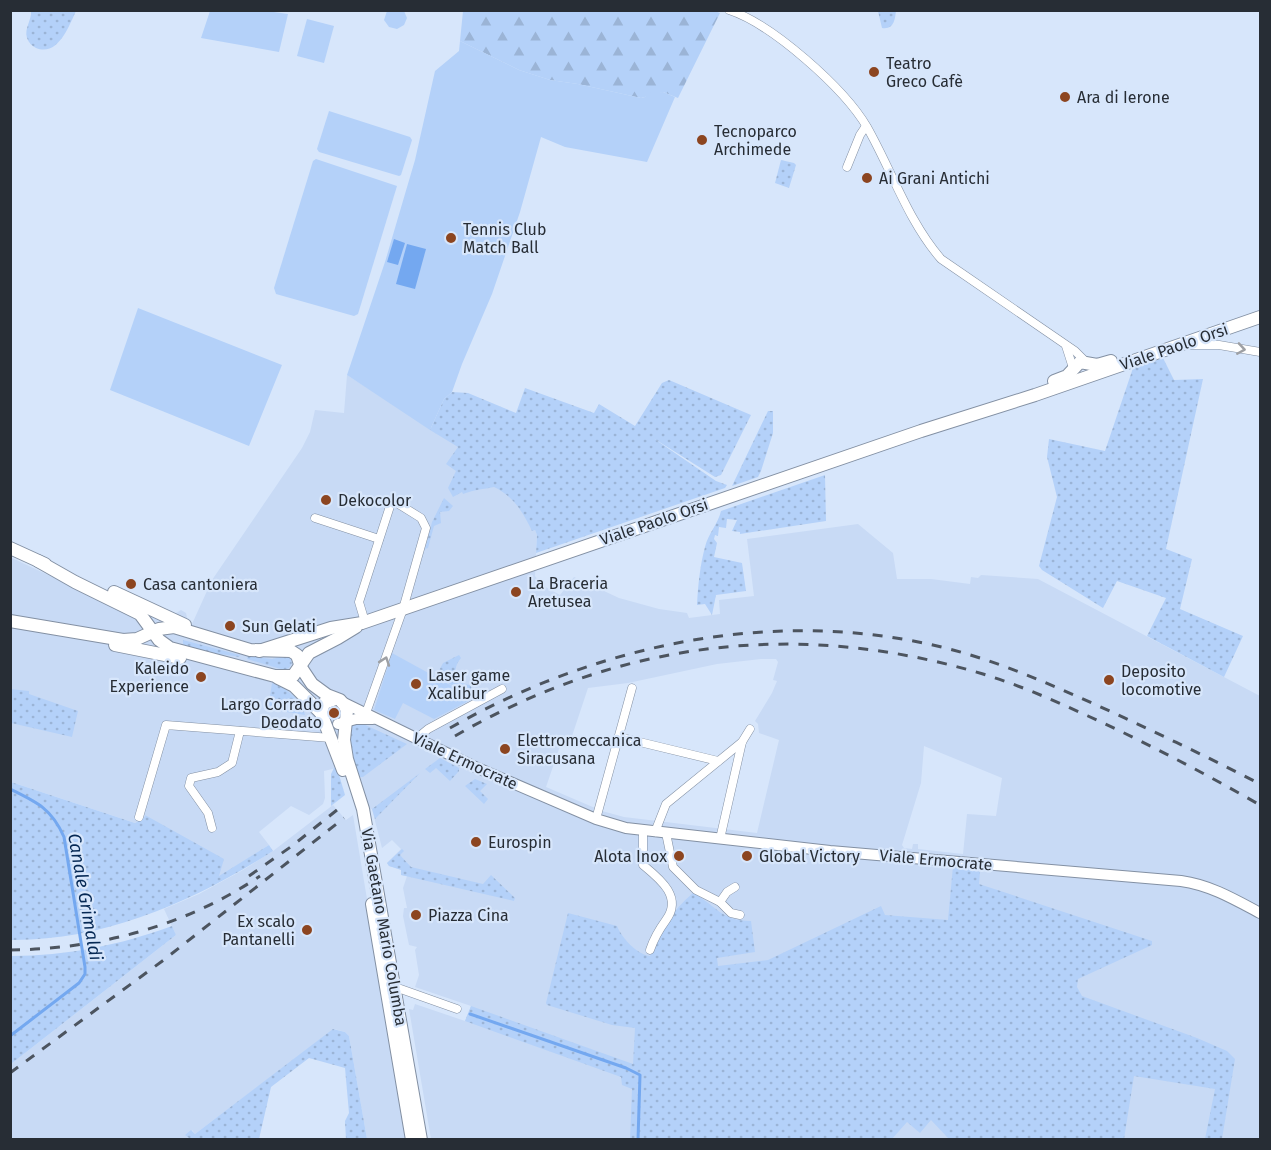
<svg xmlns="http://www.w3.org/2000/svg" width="1271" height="1150" viewBox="0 0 1271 1150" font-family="'Fira Sans',sans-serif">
<defs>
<pattern id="grass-dots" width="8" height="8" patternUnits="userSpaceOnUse" patternTransform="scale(1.5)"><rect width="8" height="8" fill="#b4d1f9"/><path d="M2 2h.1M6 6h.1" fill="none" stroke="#9bb4d6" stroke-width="1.8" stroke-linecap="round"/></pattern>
<pattern id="forest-firs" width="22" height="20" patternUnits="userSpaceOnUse" patternTransform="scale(1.5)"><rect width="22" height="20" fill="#b4d1f9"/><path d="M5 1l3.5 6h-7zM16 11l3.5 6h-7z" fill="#9bb4d6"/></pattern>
</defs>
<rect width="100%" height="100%" fill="#d7e6fb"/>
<!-- built -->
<g fill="#c8daf5" fill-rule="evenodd">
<path d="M347,375L459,446L524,509L537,534L535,576L542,585L560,595L574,577L619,598L659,609L687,613L689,618L720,614L719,600L754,596L747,539L858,524L893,553L897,579H931L970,584L971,577L978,578L981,575L1038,579L1260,696V1139H431L409,1009L413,1010L415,1004L465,1021L471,1006L415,987L419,975L415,950L417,947L409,945L403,916L404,908H407L403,888L407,876L401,875V869L389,866L387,863L401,849L392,840L382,848L372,809L369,810L353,764L324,771L325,798L323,804L309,815L291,806L259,832L269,845L219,877L145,815L144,818L135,823L11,782L10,557L137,617L143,601L173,615L181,610L186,613L188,622L192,624L212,580L302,448L310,432L315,410L344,413ZM761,659H776L778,662L773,680L777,681L772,693L755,721L758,724L759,733L779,740L757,833L624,817L602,811L546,787L560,746L568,748L588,688L628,683L717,664ZM924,746L1002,778L996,816L967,814L963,854L918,849V844H913L912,849L904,848L902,845L921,783Z"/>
<path d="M333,805L346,820L353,815L407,1139H367L349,1036L345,1032L334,1029L195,1134L192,1130L188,1139L11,1140V1064L176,935L164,909L199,894L243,870L273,851Z"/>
</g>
<!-- grass -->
<g fill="url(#grass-dots)">
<path d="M31,11V10L76,11C69,26 58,57 36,48C32,46 29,43 27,38C24,28 32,20 31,11Z"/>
<path d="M878,11H896C895,19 894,30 882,28Z"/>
<path d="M781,160L794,163L796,165L789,188L775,183Z"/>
<path d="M1163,358L1174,380L1203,379L1166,549L1192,559L1180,609L1243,636L1224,677L1147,636L1166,598L1117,581L1103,608L1042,570L1039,566L1057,497L1047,457L1049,439L1105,451L1133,368Z"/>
<path d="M669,380L751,415L721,475L715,477L653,438L716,481L727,485L725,488L536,553L537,535L535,530L532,531C523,512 513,496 494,487C484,489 473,490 463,494L462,492L453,497L448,488L456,471L446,464L458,447L430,430L444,399L452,392L468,393L516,413L525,388L594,413L599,404L635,426L662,383Z"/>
<path d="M768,411H773V433L761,471L758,477L732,486Z"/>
<path d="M825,475L826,521L740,534V532L732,531L737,520L727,519L726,528L719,527L718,536L715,535L714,539L717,543L714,557L742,563L746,591L716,595L712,615L705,604L697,605C698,586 700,565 705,547C708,534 718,524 721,511Z"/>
<path d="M444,498L453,506L449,511L440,512L441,523L434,526L428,548L425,549L432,522Z"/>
<path d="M183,640L240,655L239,657C221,653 200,655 183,644Z"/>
<path d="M459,655L461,658C451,670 455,683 470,685L476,697L474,698L436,676L443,663Z"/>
<path d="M248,656L272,659L285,656L290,658L292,663L289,668L284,670L247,659Z"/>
<path d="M272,683C287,689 301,699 305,715L268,709Z"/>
<path d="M10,689L29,691V694L78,711L72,737L11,723Z"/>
<path d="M361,723L407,744L363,777H358L350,750V726Z"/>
<path d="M440,758L459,768V771L450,781L436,768L430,773L425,769Z"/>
<path d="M334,768H337L345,795L331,806V774Z"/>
<path d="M420,773L417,776L375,819L372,809Z"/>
<path d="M475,779L487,784L480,791L488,799L484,804L465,786Z"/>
<path d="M11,782L135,823L144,818L145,815L224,859L219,876L269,845L273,851C195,901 105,941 11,940Z"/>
<path d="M402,849L404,851L400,855L411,867L483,884L491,875L515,898L514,901L401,875V870L389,866L387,863Z"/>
<path d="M953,866L974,867V870L980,872L979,884L1152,941V945L1078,979L1077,987L1082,996L1197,1038L1227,1051L1235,1059L1222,1139H1205L1215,1089L1134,1076L1124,1139H949L931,1120L920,1133L907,1122L892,1139L630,1140L632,1089L622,1085L621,1077L465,1021L471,1006L633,1064L635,1028L612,1025L547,1005L546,1003L568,913L617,926C622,938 636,954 650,956C660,930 672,911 693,893C717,906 721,921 751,921L755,952L717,958L718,966L768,960L881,906L885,915L948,920Z"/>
<path d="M172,926L176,935L11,1064V956C67,956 120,945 172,926Z"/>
<path d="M333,1029L345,1032L349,1036L367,1139H346L345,1121L349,1113L345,1068L309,1058L271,1087L259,1139H188L189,1138L185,1135L191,1130L195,1134Z"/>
</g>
<!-- forest -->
<path fill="url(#forest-firs)" d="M712,10L720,13L678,98L663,92L641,98L578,84L550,80L519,70L460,41L463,11Z"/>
<!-- park -->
<g fill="#b4d1f9">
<path d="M267,11L288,14L279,52L201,38L210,11Z"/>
<path d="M387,11H404L407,18L404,25L397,29L389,27L384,20Z"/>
<path d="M307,19L334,26L324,63L297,56Z"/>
<path d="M460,41L519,70L550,80L578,84L641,98L645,97L649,93L663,92L675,97L647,162L565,147L541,137L520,212L492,294L462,364L452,392L444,399L430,430L347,375L385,262L415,160L435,71L459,51Z"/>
<path d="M329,111L410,137L412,140L401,175L399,176L319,152L317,149Z"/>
<path d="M316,159L397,186L358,314L354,316L276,294L274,288L313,161Z"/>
<path d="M138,308L282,365L249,446L110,390Z"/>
<path d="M392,653L474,698L434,719L403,703L395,719L374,710Z"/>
</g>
<!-- water -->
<g fill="#74a8f0">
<path d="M394,239L405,243L398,265L387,262Z"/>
<path d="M407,244L426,249L415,289L396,284Z"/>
</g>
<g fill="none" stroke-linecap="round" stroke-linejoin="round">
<!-- stream -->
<g stroke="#74a8f0" stroke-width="3">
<path d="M10,789C37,802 52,809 64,837L85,967V974L79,983L10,1036"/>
<path d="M470,1014L626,1068L640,1075L638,1140"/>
</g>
<!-- minor casing -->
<g stroke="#8390a3" stroke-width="9">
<g id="minor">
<path d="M729,10C772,24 844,88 867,127C892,171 908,221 941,259L1075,351L1086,362"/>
<path d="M847,167L860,135L866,126"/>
<path d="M1188,345H1219L1260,352"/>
<path d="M1066,346L1073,368"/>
<path d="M315,518L379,539"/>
<path d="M365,622L359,602L392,500L421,518L426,528L403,609L366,713"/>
<path d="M619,737L718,761"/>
<path d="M416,739L428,729L502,689"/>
<path d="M139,817L166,725L331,738"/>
<path d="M596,819L632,688"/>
<path d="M212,828L208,813L189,786L191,778L218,772L232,763L240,731"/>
<path d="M643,830V865C660,879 683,897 666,920C658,931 654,938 650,950"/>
<path d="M655,832L666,804L742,742"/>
<path d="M666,833L673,867L696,890L720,902L731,913L740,915"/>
<path d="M720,839L742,742L750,729"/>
<path d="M720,902L727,892L735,887"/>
<path d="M395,987L457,1009"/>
</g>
</g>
<!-- secondary casing -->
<g stroke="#8390a3" stroke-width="12">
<g id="secondary">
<path d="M342,702L473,766L596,819L626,828L830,851L1181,881C1210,885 1234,899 1260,913"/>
<path d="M338,724L356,719H373"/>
</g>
</g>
<!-- primary casing -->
<g stroke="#8390a3" stroke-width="14">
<g id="primary">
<path d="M1054,381L1067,376L1080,362L1097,365L1111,361"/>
<path d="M10,548L45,564"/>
<path d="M38,561L75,582L140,614L159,640L170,648L275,676H293L309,653L338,638L356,627"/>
<path d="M114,592L185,625"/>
<path d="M10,621L123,640L137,639L159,629L174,627L250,650L291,651L297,655L300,664"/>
<path d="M115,645L180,658"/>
<path d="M259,651L331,628L362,623L921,431L1035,395L1260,317"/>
<path d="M300,666L312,684L327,695L340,700L345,706L347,711L344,740L347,759L363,809L421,1140"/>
<path d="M278,678L294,686L321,713"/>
<path d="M335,699L324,703L321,713L343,770"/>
<path d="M372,904L412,1140"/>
</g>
</g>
<!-- minor -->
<use href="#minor" stroke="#fff" stroke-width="8"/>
<!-- secondary -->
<use href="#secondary" stroke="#fff" stroke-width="10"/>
<!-- primary -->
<use href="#primary" stroke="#fff" stroke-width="12"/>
<!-- rail -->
<g stroke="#4c545f" stroke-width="3" stroke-dasharray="10 10" stroke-linecap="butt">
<path d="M450,728C601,642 783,605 953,650C1009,665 1061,689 1114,713C1163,736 1212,759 1260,784"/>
<path d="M455,736C621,640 799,619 983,674C1019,685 1053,700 1088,716C1147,743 1204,773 1260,805"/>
<path d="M249,876L292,846L337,810"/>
<path d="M10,950C99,949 186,926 260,876"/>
<path d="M10,1073L165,959L344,818"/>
</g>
</g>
<!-- one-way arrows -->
<defs><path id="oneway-chevron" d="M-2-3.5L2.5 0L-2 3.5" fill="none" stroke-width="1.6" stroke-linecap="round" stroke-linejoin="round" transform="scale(1.5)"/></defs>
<g stroke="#9ea0a4">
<use href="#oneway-chevron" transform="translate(1241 349) rotate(9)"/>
<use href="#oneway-chevron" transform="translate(385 661) rotate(-71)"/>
</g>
<!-- markers -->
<g fill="#8c4520" stroke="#d7e6fb" stroke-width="2">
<circle cx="874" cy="72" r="6"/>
<circle cx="1065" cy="97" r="6"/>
<circle cx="702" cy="140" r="6"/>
<circle cx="867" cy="178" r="6"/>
<circle cx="451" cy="238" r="6"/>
<circle cx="326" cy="500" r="6"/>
<circle cx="131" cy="584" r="6"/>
<circle cx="516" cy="592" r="6"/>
<circle cx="230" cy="626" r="6"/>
<circle cx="201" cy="677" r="6"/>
<circle cx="1109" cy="680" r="6"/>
<circle cx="416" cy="684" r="6"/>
<circle cx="334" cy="713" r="6"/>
<circle cx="505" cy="749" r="6"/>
<circle cx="476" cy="842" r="6"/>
<circle cx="679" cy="856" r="6"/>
<circle cx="747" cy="856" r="6"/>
<circle cx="416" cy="915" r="6"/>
<circle cx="307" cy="930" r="6"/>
</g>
<g text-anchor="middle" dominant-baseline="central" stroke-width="4.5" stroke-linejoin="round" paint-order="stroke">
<!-- poi labels -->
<g font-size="16" fill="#272d35" stroke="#d7e6fb" text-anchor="start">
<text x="886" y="63">Teatro<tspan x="886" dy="18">Greco Cafè</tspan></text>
<text x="1077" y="97">Ara di Ierone</text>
<text x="714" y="131">Tecnoparco<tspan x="714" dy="18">Archimede</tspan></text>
<text x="879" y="178">Ai Grani Antichi</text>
<text x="463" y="229">Tennis Club<tspan x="463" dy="18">Match Ball</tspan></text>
<text x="338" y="500">Dekocolor</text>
<text x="528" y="583">La Braceria<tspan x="528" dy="18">Aretusea</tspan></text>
<text x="143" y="584">Casa cantoniera</text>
<text x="242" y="626">Sun Gelati</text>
<text x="189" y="668" text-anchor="end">Kaleido<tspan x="189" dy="18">Experience</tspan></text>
<text x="1121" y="671">Deposito<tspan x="1121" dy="18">locomotive</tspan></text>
<text x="428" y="675">Laser game<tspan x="428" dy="18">Xcalibur</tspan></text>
<text x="322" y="704" text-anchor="end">Largo Corrado<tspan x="322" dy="18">Deodato</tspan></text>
<text x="517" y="740">Elettromeccanica<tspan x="517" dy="18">Siracusana</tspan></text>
<text x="488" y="842">Eurospin</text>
<text x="667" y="856" text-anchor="end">Alota Inox</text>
<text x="759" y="856">Global Victory</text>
<text x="428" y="915">Piazza Cina</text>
<text x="295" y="921" text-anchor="end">Ex scalo<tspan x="295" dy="18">Pantanelli</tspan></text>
</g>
<!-- street labels -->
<g font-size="16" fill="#272d35" stroke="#d7e6fb">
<text transform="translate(1174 347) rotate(-19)">Viale Paolo Orsi</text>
<text transform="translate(654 522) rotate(-19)">Viale Paolo Orsi</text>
<text transform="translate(465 761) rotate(25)">Viale Ermocrate</text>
<text transform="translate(936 860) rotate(5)">Viale Ermocrate</text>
<text transform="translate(384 927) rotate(80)">Via Gaetano Mario Columba</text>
</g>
<!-- water labels -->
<g font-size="18" font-style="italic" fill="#052854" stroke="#d7e6fb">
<text transform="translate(85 897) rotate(80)">Canale Grimaldi</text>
</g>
</g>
<!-- border -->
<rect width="1271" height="1150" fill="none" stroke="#272d35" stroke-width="24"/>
</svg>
